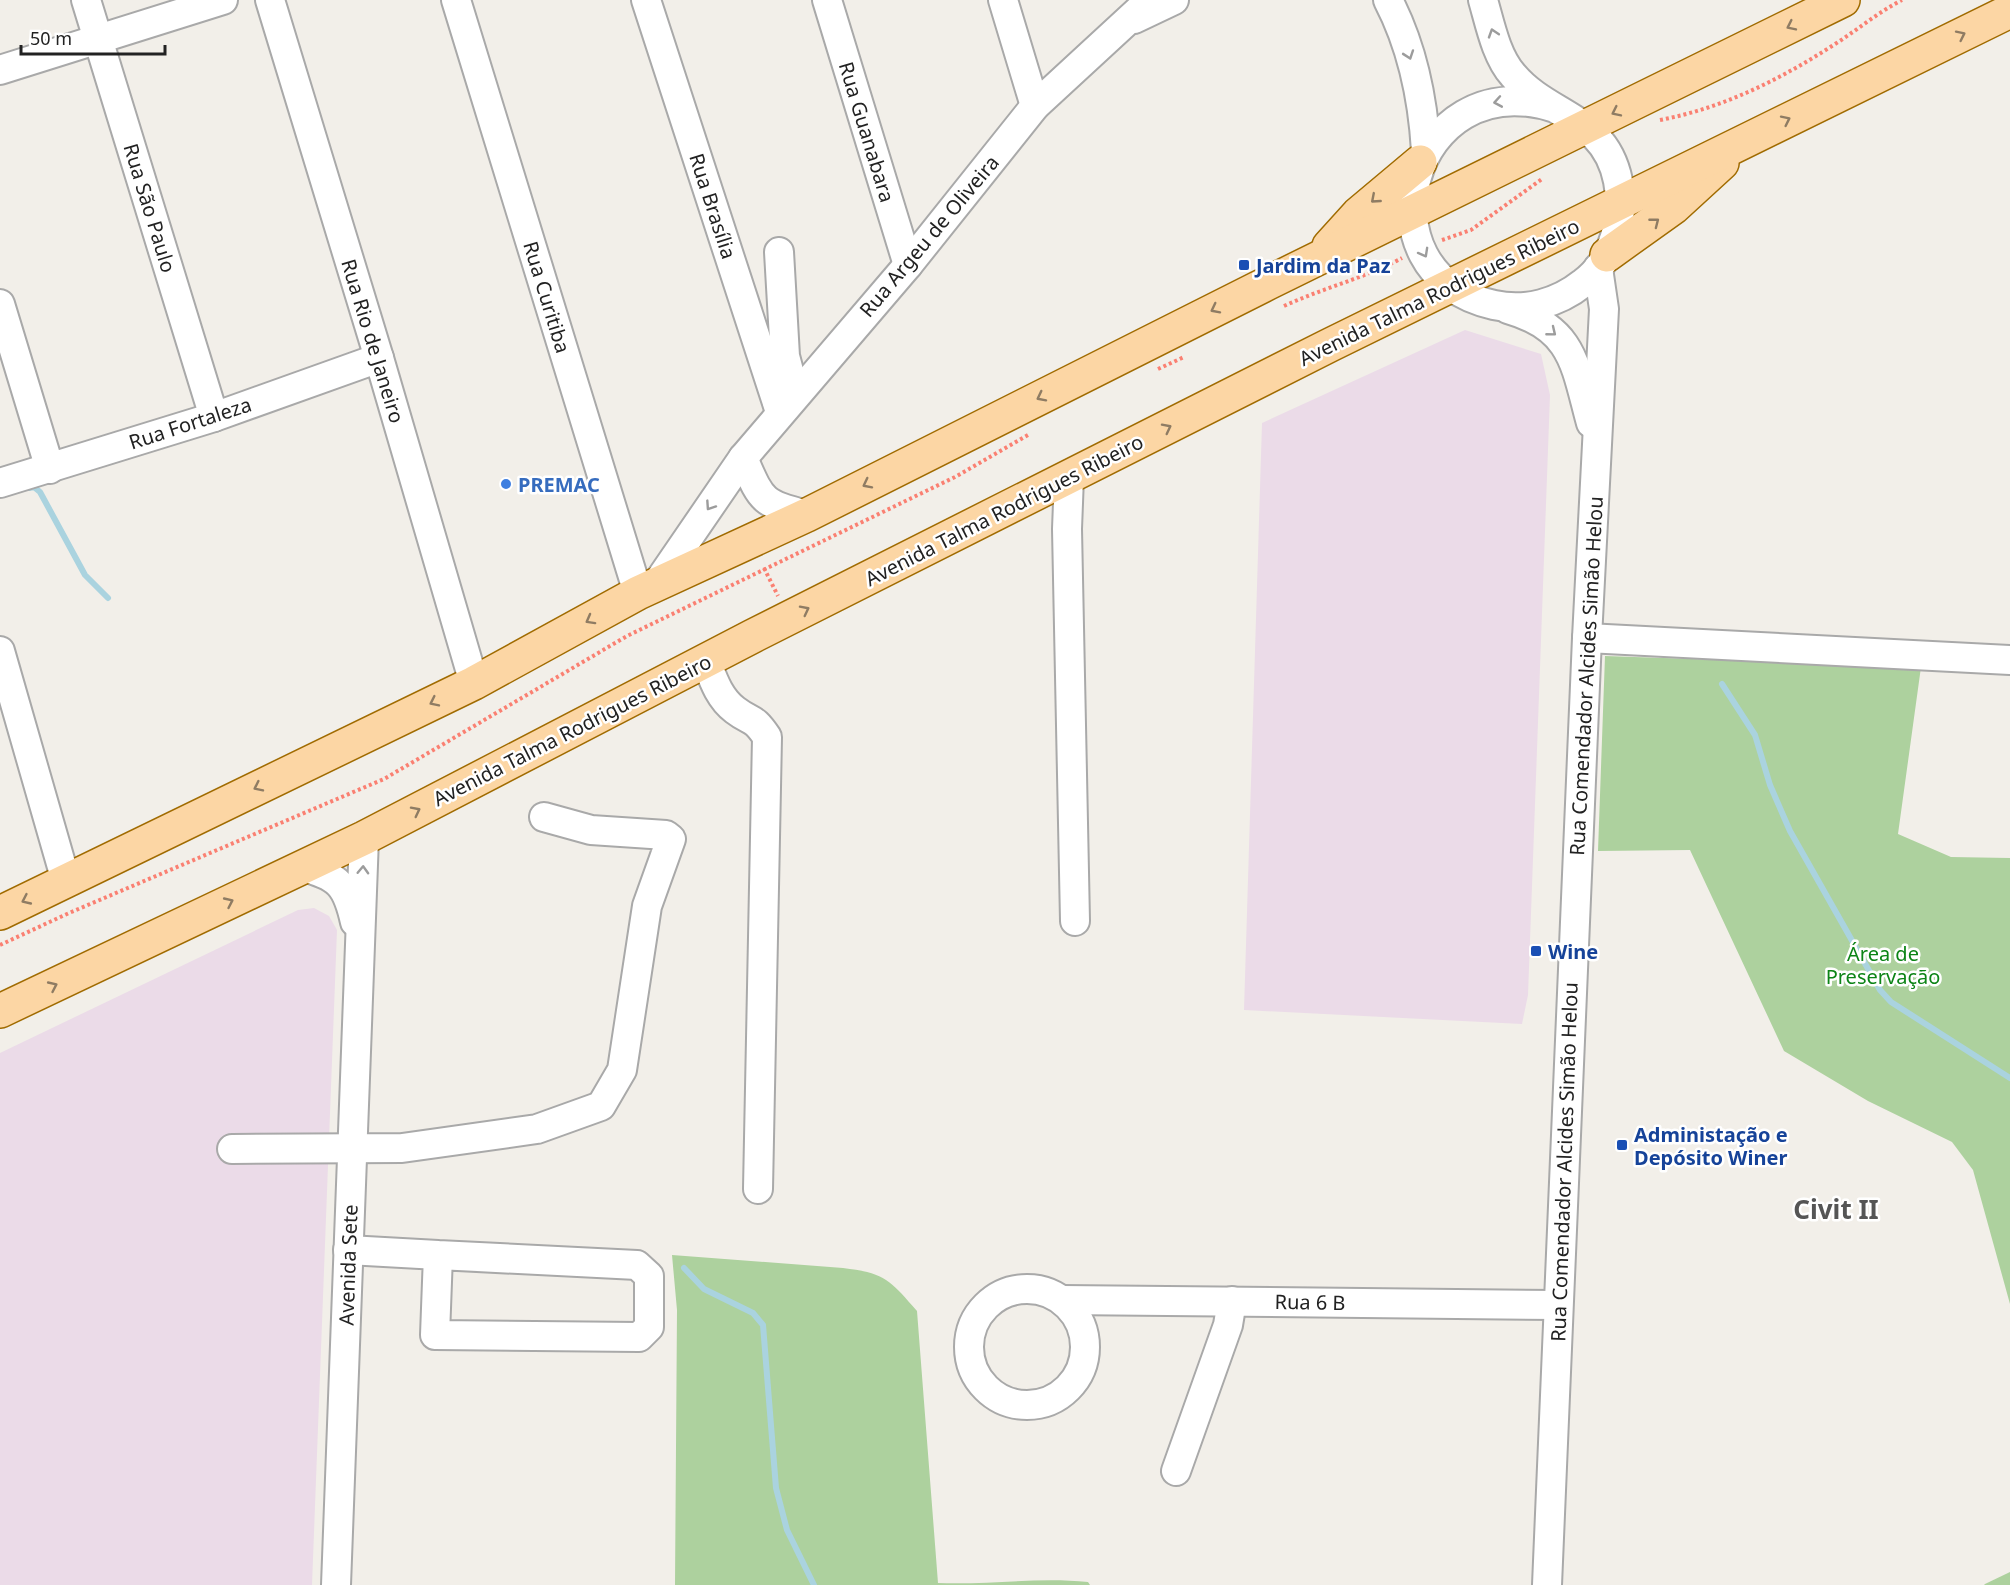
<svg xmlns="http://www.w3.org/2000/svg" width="2010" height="1585" viewBox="0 0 2010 1585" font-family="'Noto Sans',sans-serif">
<rect width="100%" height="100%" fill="#f2efe9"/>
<!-- industrial -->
<g fill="#ebdbe8">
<path d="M1465,330L1541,354L1550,395L1528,995L1522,1024L1244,1010L1262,423Z"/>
<path d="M314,908L329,916L337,930L312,1585H0V1053L298,910Z"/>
</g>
<!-- forest -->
<g fill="#add19e">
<path d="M1605,656L1921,667L1898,834L1951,857L2010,858V1304L1973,1170L1952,1142L1868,1101L1784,1051L1690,850L1598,851Z"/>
<path d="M672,1255L843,1268C885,1273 890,1280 917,1311L938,1583C988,1585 1038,1577 1088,1582L1090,1585H675L677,1310Z"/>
<path d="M2010,1572V1585H1984L1985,1584Z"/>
</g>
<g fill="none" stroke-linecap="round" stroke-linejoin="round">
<!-- stream -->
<g stroke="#aad3df" stroke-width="6">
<path d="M29,488L34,487L40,492L85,575L108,598"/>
<path d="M1722,684L1755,735L1770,785L1790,831L1880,990L1891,1002L2010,1078"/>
<path d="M684,1268L704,1289L753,1313L763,1325L776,1488L787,1530L814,1585"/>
</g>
<!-- minor casing -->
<g stroke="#a9a9a9" stroke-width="32">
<g id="minor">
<path d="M86,0L214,417"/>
<path d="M270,0L379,358L474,683"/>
<path d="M456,0L638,593"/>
<path d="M646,0L780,412"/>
<path d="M827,0L908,265"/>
<path d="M1003,0L1035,106"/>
<path d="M1388,0C1412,46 1423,100 1426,151"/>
<path d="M1483,0C1490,24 1496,56 1513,75C1548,117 1605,116 1618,181C1625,218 1614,260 1583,283C1558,303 1526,312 1494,305C1353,274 1409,61 1555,108"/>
<path d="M1134,19L1174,0"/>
<path d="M0,70L223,0"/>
<path d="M779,252L785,356L795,394"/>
<path d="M0,304L50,469"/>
<path d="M1508,309C1574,328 1575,365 1591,423"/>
<path d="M743,458C762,501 761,503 807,515"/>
<path d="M1069,477L1067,529L1075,921"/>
<path d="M0,483L214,417L379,358"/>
<path d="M656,585L743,458L908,265L1035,106L1150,0"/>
<path d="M1587,638L2010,660"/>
<path d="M0,651L66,881"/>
<path d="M706,661C713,679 719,698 735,710C752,723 753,716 767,737L758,1189"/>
<path d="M302,867C339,876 347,886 355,922"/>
<path d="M232,1149L402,1148L537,1129L601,1106L622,1070L647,906L671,839L666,835L591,830L544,817"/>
<path d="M348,1250L438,1255L435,1335L639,1337L649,1327V1276L637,1265L438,1255"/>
<circle cx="1027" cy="1347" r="58"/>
<path d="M1062,1300L1558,1305"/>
<path d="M1176,1471L1228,1325L1232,1301"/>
<path d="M336,1585L364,838"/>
<path d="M1547,1585L1587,638L1604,309L1598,268"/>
</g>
</g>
<!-- major casing -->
<g stroke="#a06b00" stroke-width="36">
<g id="major">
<path d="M1329,246L1358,214L1420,162"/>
<path d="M1607,255L1674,207L1722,163"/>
<path d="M0,913L474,683L638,593L807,515L1268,283L1843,0"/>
<path d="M0,1011L364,838L753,636L1330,345L2010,11"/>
</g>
</g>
<!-- path -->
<g stroke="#fa8072" stroke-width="4" stroke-dasharray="3 3" stroke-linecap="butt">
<path d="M1660,120C1723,108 1779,80 1832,46C1856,31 1877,13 1902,0"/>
<path d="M1442,240L1471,230L1542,179"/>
<path d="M1284,306C1323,288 1365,278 1402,258"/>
<path d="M1158,369L1184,357"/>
<path d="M764,568L778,596"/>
<path d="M0,945L69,913L384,779L627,636L955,477L1028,435"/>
</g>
<!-- minor -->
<use href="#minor" stroke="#fff" stroke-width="28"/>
<!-- major -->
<use href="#major" stroke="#fcd6a4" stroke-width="33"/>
</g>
<!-- one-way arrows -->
<defs><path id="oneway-chevron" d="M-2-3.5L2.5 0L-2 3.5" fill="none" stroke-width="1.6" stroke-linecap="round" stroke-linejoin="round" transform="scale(1.5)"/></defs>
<g stroke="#8f7c63">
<use href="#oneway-chevron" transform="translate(1791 26) rotate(154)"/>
<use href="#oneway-chevron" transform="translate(1961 35) rotate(-26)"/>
<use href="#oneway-chevron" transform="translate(1616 112) rotate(154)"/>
<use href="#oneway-chevron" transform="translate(1786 120) rotate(-26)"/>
<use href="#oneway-chevron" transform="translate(1375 199) rotate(139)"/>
<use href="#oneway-chevron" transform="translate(1655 222) rotate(-38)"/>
<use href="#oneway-chevron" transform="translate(1215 309) rotate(153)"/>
<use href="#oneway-chevron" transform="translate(1041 397) rotate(153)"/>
<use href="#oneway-chevron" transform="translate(1167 428) rotate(-27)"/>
<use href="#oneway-chevron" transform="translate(867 484) rotate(153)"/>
<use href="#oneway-chevron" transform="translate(805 610) rotate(-27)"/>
<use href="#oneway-chevron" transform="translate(590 620) rotate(151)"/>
<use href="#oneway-chevron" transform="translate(434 702) rotate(154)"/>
<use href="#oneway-chevron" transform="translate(258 787) rotate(154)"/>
<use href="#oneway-chevron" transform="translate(416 811) rotate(-27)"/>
<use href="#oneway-chevron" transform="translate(26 900) rotate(155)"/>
<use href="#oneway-chevron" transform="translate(229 902) rotate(-25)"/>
<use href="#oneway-chevron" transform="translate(53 986) rotate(-25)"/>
</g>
<g stroke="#9c9c9c">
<use href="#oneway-chevron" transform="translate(1493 33) rotate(-108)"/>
<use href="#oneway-chevron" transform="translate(1409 55) rotate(71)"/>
<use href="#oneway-chevron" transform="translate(1498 102) rotate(170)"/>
<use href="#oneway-chevron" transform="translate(1424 253) rotate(61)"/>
<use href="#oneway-chevron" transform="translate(1552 332) rotate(39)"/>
<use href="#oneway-chevron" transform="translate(710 506) rotate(124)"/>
<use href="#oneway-chevron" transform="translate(363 870) rotate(-88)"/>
</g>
<!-- markers -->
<g fill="#1a4fb4" stroke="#fff" stroke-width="2">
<rect x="1238" y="259" width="12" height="12" rx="3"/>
<rect x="1530" y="945" width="12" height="12" rx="3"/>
<rect x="1616" y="1139" width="12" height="12" rx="3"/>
</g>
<circle fill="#3f7fe0" stroke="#fff" stroke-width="2" cx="506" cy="484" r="6"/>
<g text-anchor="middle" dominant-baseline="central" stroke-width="5" stroke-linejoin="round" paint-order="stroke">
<!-- street labels -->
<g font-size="20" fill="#222" stroke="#fff">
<text transform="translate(867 132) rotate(73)">Rua Guanabara</text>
<text transform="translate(713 206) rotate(72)">Rua Brasília</text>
<text transform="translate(150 208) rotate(73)">Rua São Paulo</text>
<text transform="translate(929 236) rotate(-50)">Rua Argeu de Oliveira</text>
<text transform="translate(1439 292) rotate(-26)">Avenida Talma Rodrigues Ribeiro</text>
<text transform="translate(547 297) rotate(73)">Rua Curitiba</text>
<text transform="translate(373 341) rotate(73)">Rua Rio de Janeiro</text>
<text transform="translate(190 423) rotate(-18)">Rua Fortaleza</text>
<text transform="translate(1004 510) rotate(-27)">Avenida Talma Rodrigues Ribeiro</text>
<text transform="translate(1586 676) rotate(-87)">Rua Comendador Alcides Simão Helou</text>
<text transform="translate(572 730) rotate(-27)">Avenida Talma Rodrigues Ribeiro</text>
<text transform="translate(1564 1162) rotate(-88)">Rua Comendador Alcides Simão Helou</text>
<text transform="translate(348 1265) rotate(-88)">Avenida Sete</text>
<text transform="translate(1310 1302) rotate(1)">Rua 6 B</text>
</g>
<!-- transit labels -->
<g font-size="20" font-weight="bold" fill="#164399" stroke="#fff" text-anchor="start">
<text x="1256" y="265">Jardim da Paz</text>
<text x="1548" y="951">Wine</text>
<text x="1634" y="1134">Administação e<tspan x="1634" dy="23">Depósito Winer</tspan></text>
</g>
<!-- shop labels -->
<g font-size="20" font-weight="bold" fill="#366cbe" stroke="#fff" text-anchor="start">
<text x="518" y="484">PREMAC</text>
</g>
<!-- park labels -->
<g font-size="20" fill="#0c8416" stroke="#fff">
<text x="1883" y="953">Área de<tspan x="1883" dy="23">Preservação</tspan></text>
</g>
<!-- district labels -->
<g font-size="26" font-weight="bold" fill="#555" stroke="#fff">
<text x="1836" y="1209">Civit II</text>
</g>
</g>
<!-- scale -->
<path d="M21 45v9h144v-9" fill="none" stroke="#222222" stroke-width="3"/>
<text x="30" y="45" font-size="18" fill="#222222" stroke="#ffffff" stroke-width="4.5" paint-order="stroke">50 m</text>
</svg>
